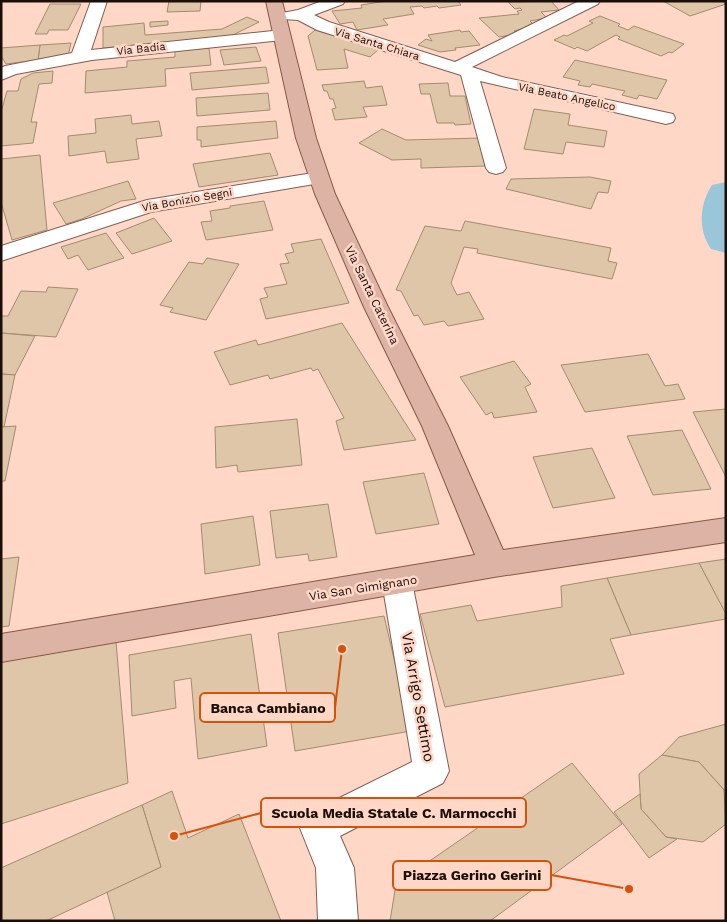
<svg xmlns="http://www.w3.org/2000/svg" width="727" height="922" viewBox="0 0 727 922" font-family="'Work Sans',sans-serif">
<rect width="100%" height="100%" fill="#ffd7c7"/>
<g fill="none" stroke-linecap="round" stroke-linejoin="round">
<!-- river -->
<path fill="#9ac6d9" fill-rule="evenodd" d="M726,182V253L711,249C698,231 699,204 712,185Z"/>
</g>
<!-- building -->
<g fill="#dfc6a8" stroke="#a38b6f">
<path d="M169,1H201L200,11L167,12Z"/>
<path d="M386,1H458L461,5L439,8L437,6L424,8L422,6L410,7L414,14L383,19L388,25L357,30L353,22L340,24L332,11L362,8L361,5Z"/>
<path d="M551,1L559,10L541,12L547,18L530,21L535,26L514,31L517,34L499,37L479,18L519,14L517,11L522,10L520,8L515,9L508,2Z"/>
<path d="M663,1H722L726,4L690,16Z"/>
<path d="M50,4H81L68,30H49L47,34H35Z"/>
<path d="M600,16L620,24L618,26L628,30L634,26L684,44L672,53L669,52L661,56L618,39L620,37L616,35L587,51L577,47L575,49L554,40L564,35L567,36L593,23L589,21Z"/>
<path d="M247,17L259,22L229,37L103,48V27L144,23L145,35L222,29Z"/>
<path d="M168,21V25L150,27V22Z"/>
<path d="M315,30L379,49L370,57L344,49L348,68L317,70L308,36Z"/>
<path d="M460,30L461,32L469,31L480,45L455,48L456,50L440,52L418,45L426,39L432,41L428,35Z"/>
<path d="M71,43L68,56L38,60L40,45Z"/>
<path d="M40,45L38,60L6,64L1,56V48Z"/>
<path d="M256,47L261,61L224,65L220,50Z"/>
<path d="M209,48L211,65L165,69L166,86L85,93L86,71L127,67V61L175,57V51Z"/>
<path d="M575,60L667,80L657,99L639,95L637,99L622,95L625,91L592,84L590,87L578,85L580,81L563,77Z"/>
<path d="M266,67L269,83L192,90L190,73Z"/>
<path d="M53,71L52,83L39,84L31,122H37L33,143L1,146V112L7,91H18L21,79L33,73Z"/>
<path d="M364,81L366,88L382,86L387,105L363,107L367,117L335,120L332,109L336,108L333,99H330L327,91H324L322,85Z"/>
<path d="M448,83L450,96H465L471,124L455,125L454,123H437L430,94H421L419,84Z"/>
<path d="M268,93L270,110L197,116L196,98Z"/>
<path d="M534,109L570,114L568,125L607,131L604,147L566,142L563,154L524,149Z"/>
<path d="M131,115L132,124L159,121L162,136L136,139L139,159L107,163L105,151L69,156L68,136L96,133L95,119Z"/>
<path d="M276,121L278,138L201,147V140H197V127Z"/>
<path d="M382,129L406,140L480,138L486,166L421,168V159L392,160L359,143Z"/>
<path d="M270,153L278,175L199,187L193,164Z"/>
<path d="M40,155L47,230L12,240L1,202V159Z"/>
<path d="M590,177L611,181L608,193L598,192L591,209L506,189L511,179Z"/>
<path d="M128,181L136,199L121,201L82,219L66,224L53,203Z"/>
<path d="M264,201L273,230L206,240L201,222L212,221L210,211L230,208V206Z"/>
<path d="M154,218L172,241L132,254L116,233Z"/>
<path d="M465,221L611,248L608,261L617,263L612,279L477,253L478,249L464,247L451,283L457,295L469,292L484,319L448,326L444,321L424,325L418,315L414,316L401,291L396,290L425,226L461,231Z"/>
<path d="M106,233L124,258L88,270L78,255L68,259L61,247Z"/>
<path d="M321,239L349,303L266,319L260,299L268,297L264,288L287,284L280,264L289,263L285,254L294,252L291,244Z"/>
<path d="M207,258L239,264L206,320L170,312L173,308L160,305L189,262L203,264Z"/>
<path d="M48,287L78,289L56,337L1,333V316H8L21,291L46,292Z"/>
<path d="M342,323L416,440L344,450L336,421L344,418L318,369L313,371L311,368L270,379L268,375L230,385L214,352L256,340L258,345Z"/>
<path d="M1,333L35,336L15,375L1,374Z"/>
<path d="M648,354L665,386L678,384L685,399L585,412L561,365Z"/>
<path d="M514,361L531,384L525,387L537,412L494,418L492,412L486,415L460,377Z"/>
<path d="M1,374L15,375L4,427H1Z"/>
<path d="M726,409V477L693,412Z"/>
<path d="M297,419L302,465L238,472L237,465L216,468L215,427Z"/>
<path d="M16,426L5,481H1V427Z"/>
<path d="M682,430L711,489L653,495L627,436Z"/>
<path d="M592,448L615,498L553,508L533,457Z"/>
<path d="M424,473L439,524L376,534L363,482Z"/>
<path d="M328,504L337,557L309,561L308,554L276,558L270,511Z"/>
<path d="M253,516L260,565L205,574L201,524Z"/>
<path d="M19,557L9,626L1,627V559Z"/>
<path d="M726,559V613H725L699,563Z"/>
<path d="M699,563L726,614V619L631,635L607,578Z"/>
<path d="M607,578L631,635L610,639L624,674L445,707L420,614L471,605L477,621L562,607L561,586Z"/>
<path d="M384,616L411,731L295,751L278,633Z"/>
<path d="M251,634L267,746L198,759L191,678L174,681L176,708L132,716L129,655Z"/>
<path d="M116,642L128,783L1,824V662Z"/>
<path d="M726,724V789L724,790L699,762L662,755L679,737Z"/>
<path d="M662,755L699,762L724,790L726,824L703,842L666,837L641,809L639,774Z"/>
<path d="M572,763L622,824L490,921H390L396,884Z"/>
<path d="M172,791L188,838L239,814L281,921H115L107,892L161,867L142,805Z"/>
<path d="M640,794L641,809L666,837L677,839L649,858L614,812Z"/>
<path d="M142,805L161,867L46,921H1V868Z"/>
</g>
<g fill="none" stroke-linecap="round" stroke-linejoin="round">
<!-- minor casing -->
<g stroke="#805e50" stroke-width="2">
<g id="minor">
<path d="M91,1H107L91,50L282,30L288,31L290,35L288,39L282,40L92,60L16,74L1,80V68L5,66L72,53Z"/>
<path d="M322,1H345L343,4L314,15L329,22L455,62L579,1H600L598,4L472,67L502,77L673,114L675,118L673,122L666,124L480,81L506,168L503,172L496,174L489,172L486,168L461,75L317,30L298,20L282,19L280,16L282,13L298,10Z"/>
<path d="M319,172L326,174L329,178L326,182L151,212L1,261V246L147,200Z"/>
<path d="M397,569L408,573L412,582L449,771L443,783L340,836L354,868L358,921H318L316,868L300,828L305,815L412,762L382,582L386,573Z"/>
</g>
</g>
<!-- major casing -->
<g stroke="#895846" stroke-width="2">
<path id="major" d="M266,1H282L316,138L335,194L388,307L448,426L503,550L726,518V542L494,577L1,662V634L475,555L422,426L364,307L315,194L296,138Z"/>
</g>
<!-- minor -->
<use href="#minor" fill="#fff" fill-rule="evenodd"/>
<!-- major -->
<use href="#major" fill="#dcb3a4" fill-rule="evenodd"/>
</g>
<g text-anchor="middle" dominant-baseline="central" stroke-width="5" stroke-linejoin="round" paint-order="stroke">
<!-- far-street labels -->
<g font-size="11" fill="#1b0e08" stroke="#ffd7c7">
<text transform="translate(377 44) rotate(17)">Via Santa Chiara</text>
<text transform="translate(141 49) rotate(-6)">Via Badia</text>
<text transform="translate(567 97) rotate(12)">Via Beato Angelico</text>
<text transform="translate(187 200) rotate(-10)">Via Bonizio Segni</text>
</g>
<!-- street labels -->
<g font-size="12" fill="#1b0e08" stroke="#ffd7c7">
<text transform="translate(372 295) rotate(64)">Via Santa Caterina</text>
<text transform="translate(363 588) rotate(-9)">Via San Gimignano</text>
</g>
<!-- near-street labels -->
<g font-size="15" fill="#1b0e08" stroke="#ffd7c7">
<text transform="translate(418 697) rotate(80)">Via Arrigo Settimo</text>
</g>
</g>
<!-- callouts -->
<path fill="none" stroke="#d4520c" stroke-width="2" d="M342 649L335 708M174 836L261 813M629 889L551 875"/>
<g fill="#d4520c" stroke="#ffd7c7" stroke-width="2">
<circle cx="342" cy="649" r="5"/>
<circle cx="174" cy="836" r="5"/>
<circle cx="629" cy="889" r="5"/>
</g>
<g fill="#ffd7c7" stroke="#d4520c" stroke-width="2">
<rect x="200" y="693" width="135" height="29" rx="5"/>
<rect x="261" y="798" width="265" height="29" rx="5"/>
<rect x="393" y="861" width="158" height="29" rx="5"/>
</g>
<g font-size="14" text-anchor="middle" font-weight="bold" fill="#1b0e08">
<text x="268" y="713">Banca Cambiano</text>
<text x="394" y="818">Scuola Media Statale C. Marmocchi</text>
<text x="472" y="880">Piazza Gerino Gerini</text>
</g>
<!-- border -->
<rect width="727" height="922" fill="none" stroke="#1b0e08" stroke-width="5"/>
</svg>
